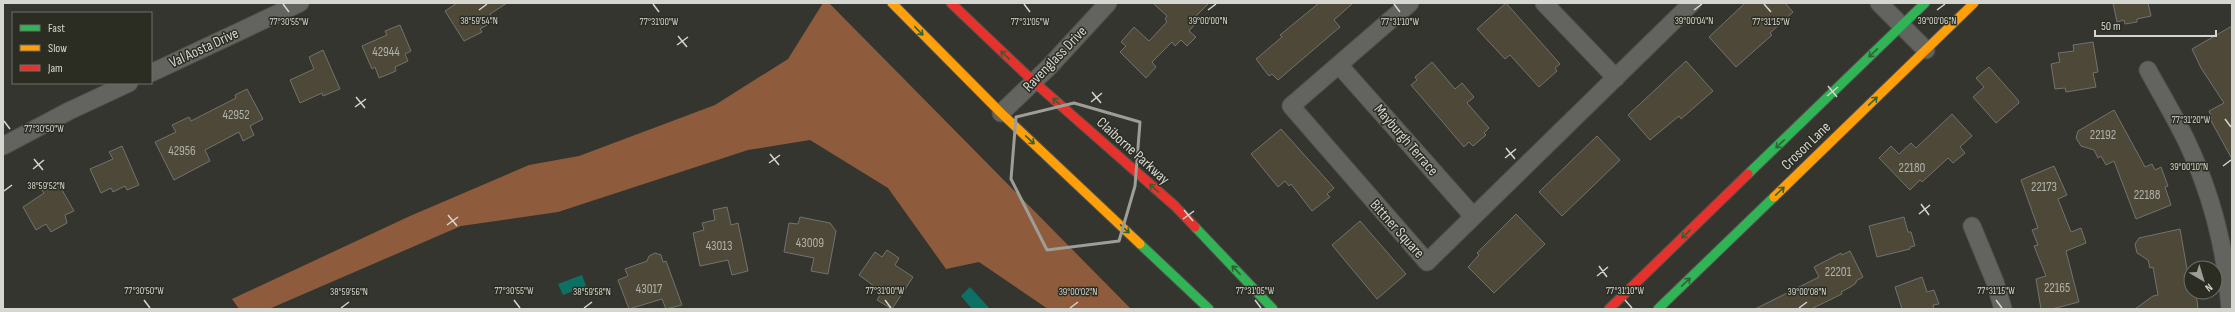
<svg xmlns="http://www.w3.org/2000/svg" width="2235" height="312" viewBox="0 0 2235 312" font-family="'Sofia Sans Condensed',sans-serif">
<rect width="100%" height="100%" fill="#34352f"/>
<!-- forest -->
<path fill="#8e5c3c" d="M823,3H829L1131,309H1048L979,262L946,269L888,188L810,140L748,150L558,212L461,226L269,309H239L232,299L410,216L529,165L579,156L715,105L788,59Z"/>
<!-- water -->
<g fill="#0c7164">
<path d="M582,275L586,286L563,295L558,284Z"/>
<path d="M970,287L990,309H972L961,296Z"/>
</g>
<!-- building -->
<g fill="#4d4838" stroke="#73726d">
<path d="M457,3H507L490,14L494,21L480,29L482,32L464,41L445,11Z"/>
<path d="M1153,3H1209L1193,19L1197,22L1189,31L1196,37L1187,46L1181,40L1175,46L1172,42L1152,62L1156,67L1146,78L1120,52L1126,46L1121,42L1134,27L1149,41L1167,22L1165,19L1167,16Z"/>
<path d="M1319,3H1353L1334,20L1340,27L1278,80L1272,74L1269,76L1256,59L1282,37L1280,35Z"/>
<path d="M1506,3L1560,64L1555,68L1557,71L1539,87L1510,55L1505,59L1477,29Z"/>
<path d="M1745,3H1785L1793,12L1770,33L1772,35L1736,67L1709,37Z"/>
<path d="M2113,3H2148L2151,16L2137,19V22L2125,24L2124,20L2117,22Z"/>
<path d="M400,25L411,51L405,54L408,61L395,67L396,71L379,78L375,67L372,69L362,46L387,35L385,31Z"/>
<path d="M2232,26V159L2210,119L2212,118L2209,111L2224,103L2201,68L2192,49Z"/>
<path d="M2093,42L2098,72L2093,73L2096,87L2066,92L2065,88L2055,89L2051,64L2060,62L2058,53L2074,51L2073,45Z"/>
<path d="M323,50L340,89L323,96L322,93L300,103L290,80L314,69L309,57Z"/>
<path d="M1686,61L1713,91L1681,119L1679,116L1650,140L1628,115Z"/>
<path d="M1432,62L1455,89L1462,83L1474,97L1467,103L1489,128L1484,133L1486,135L1473,146L1469,142L1464,147L1411,85L1417,80L1415,77Z"/>
<path d="M1989,67L2018,100L2019,103L1996,123L1973,97L1984,87L1976,78Z"/>
<path d="M247,89L263,119L250,126L254,135L243,141L239,132L205,150L210,161L174,180L155,142L176,132L172,125L189,117L191,121L236,98L235,95Z"/>
<path d="M2114,110L2145,167L2152,164L2155,170L2161,167L2168,186L2165,187L2171,205L2136,219L2114,161L2106,165L2101,156L2098,158L2094,150L2081,146L2076,138L2078,131Z"/>
<path d="M1952,114L1972,136L1960,147L1965,153L1953,163L1948,158L1922,182L1920,180L1910,190L1879,158L1891,146L1899,154L1911,143L1916,148Z"/>
<path d="M1281,129L1334,188L1327,194L1330,197L1312,211L1291,184L1289,186L1285,181L1278,187L1251,154Z"/>
<path d="M1597,136L1620,160L1562,216L1539,192Z"/>
<path d="M122,146L139,185L127,190L125,186L113,192L111,188L101,193L90,169L113,159L109,152Z"/>
<path d="M2054,166L2067,195L2058,199L2071,232L2081,228L2086,243L2066,251L2079,302L2052,309H2041L2036,279L2046,276L2034,246L2038,245L2032,230L2038,228L2021,180Z"/>
<path d="M57,181L74,211L65,215L67,223L51,232L46,224L36,230L23,207L44,193L41,189Z"/>
<path d="M727,207L731,225L738,223L748,271L732,275L728,260L700,266L693,233L704,230L702,223L715,220L713,210Z"/>
<path d="M1516,214L1545,244L1494,293L1468,267L1479,255L1477,253Z"/>
<path d="M800,217L830,223L836,231L828,274L811,271L814,258L784,252L789,223L798,224Z"/>
<path d="M1904,217L1908,232H1911L1915,246L1910,247V249L1877,257L1869,226Z"/>
<path d="M1360,221L1406,274L1377,299L1332,245Z"/>
<path d="M2180,229L2191,292H2196L2198,309H2135L2153,296L2158,295L2153,267L2150,268L2148,260L2137,253L2135,244L2139,238Z"/>
<path d="M887,250L899,258L895,265L913,277L892,309L877,300L882,292L859,275L875,252L882,257Z"/>
<path d="M1850,251L1863,277L1856,281V283L1852,286L1841,292L1842,294L1811,309H1755L1819,277L1814,267L1841,253L1842,255Z"/>
<path d="M655,253L661,255L663,262L666,261L682,305L666,309L662,299L629,309L618,280L628,276L625,269L647,261L649,256Z"/>
<path d="M1922,277L1927,292L1934,290L1939,304L1933,305L1934,309H1902L1895,287Z"/>
</g>
<g fill="none" stroke-linecap="round" stroke-linejoin="round">
<!-- street casing -->
<g stroke="#50514c" stroke-width="19">
<g id="street">
<path d="M1410,3L1291,106L1427,262L1692,3"/>
<path d="M1544,3L1616,78"/>
<path d="M1879,3L1926,50"/>
<path d="M1339,65L1473,216"/>
<path d="M2148,70C2161,94 2175,117 2187,142C2212,195 2226,250 2230,309"/>
<path d="M151,73L300,3"/>
<path d="M1001,113L1049,67L1108,3"/>
<path d="M3,146L69,111L129,83"/>
<path d="M1972,226L1995,282L2003,309"/>
</g>
</g>
<!-- fast casing -->
<g stroke="#50514c" stroke-width="11">
<g id="fast">
<path d="M1748,174L1925,3"/>
<path d="M1195,227L1273,309"/>
<path d="M1140,244L1209,309"/>
<path d="M1658,309L1774,197"/>
</g>
</g>
<!-- slow casing -->
<g stroke="#50514c" stroke-width="11">
<g id="slow">
<path d="M892,3L1001,113L1140,244"/>
<path d="M1774,197L1974,3"/>
</g>
</g>
<!-- jam casing -->
<g stroke="#50514c" stroke-width="11">
<g id="jam">
<path d="M951,3L1033,81L1175,206L1195,227"/>
<path d="M1609,309L1748,174"/>
</g>
</g>
<!-- street -->
<use href="#street" stroke="#63635f" stroke-width="17"/>
<!-- fast -->
<use href="#fast" stroke="#30b455" stroke-width="9"/>
<!-- slow -->
<use href="#slow" stroke="#ff9f0a" stroke-width="9"/>
<!-- jam -->
<use href="#jam" stroke="#e5322d" stroke-width="9"/>
</g>
<!-- one-way arrows -->
<defs><path id="oneway-shaft" d="M-6 0H5M1.5-3L5.5 0L1.5 3" fill="none" stroke-width="1.6" stroke-linecap="round" stroke-linejoin="round"/></defs>
<g stroke="#2d6337">
<use href="#oneway-shaft" transform="translate(919 31) rotate(46)"/>
<use href="#oneway-shaft" transform="translate(1873 53) rotate(136)"/>
<use href="#oneway-shaft" transform="translate(1005 55) rotate(-137)"/>
<use href="#oneway-shaft" transform="translate(1873 101) rotate(-44)"/>
<use href="#oneway-shaft" transform="translate(1057 102) rotate(-138)"/>
<use href="#oneway-shaft" transform="translate(1030 140) rotate(43)"/>
<use href="#oneway-shaft" transform="translate(1780 144) rotate(136)"/>
<use href="#oneway-shaft" transform="translate(1154 188) rotate(-138)"/>
<use href="#oneway-shaft" transform="translate(1780 191) rotate(-44)"/>
<use href="#oneway-shaft" transform="translate(1125 229) rotate(43)"/>
<use href="#oneway-shaft" transform="translate(1686 234) rotate(136)"/>
<use href="#oneway-shaft" transform="translate(1236 270) rotate(-134)"/>
<use href="#oneway-shaft" transform="translate(1686 282) rotate(-44)"/>
</g>
<!-- marked area -->
<path fill="none" stroke="#9c9e97" stroke-width="3" stroke-linejoin="round" d="M1074,103L1140,122L1135,186L1119,241L1047,250L1011,179L1016,117Z"/>
<!-- ticks -->
<path fill="none" stroke="#d4d6cf" stroke-width="1.5" d="M283,4L289,12M653,4L659,12M1024,4L1030,12M1394,4L1400,12M1764,4L1771,12M479,10L487,4M1208,10L1216,4M1694,10L1702,4M1937,10L1945,4M678,36L687,47M677,45L688,37M1828,86L1837,97M1092,92L1101,103M1827,96L1838,87M356,97L365,108M1091,102L1102,93M355,107L366,99M2225,119L2231,127M4,121L10,129M1506,148L1515,159M770,154L779,165M1505,158L1516,149M34,159L43,170M769,163L780,155M2223,166L2231,160M33,169L44,160M4,191L12,185M1921,204L1929,215M1184,210L1193,221M1919,214L1930,205M448,215L457,226M1183,219L1194,211M447,225L458,217M1599,266L1607,277M1597,276L1608,267M144,300L150,308M514,300L520,308M885,300L891,308M1255,300L1261,308M1625,300L1632,308M1996,300L2002,308M341,308L349,302M584,308L592,302M1070,308L1078,302M1799,308L1807,302"/>
<g text-anchor="middle" dominant-baseline="central" stroke-width="3" stroke-linejoin="round" paint-order="stroke">
<!-- number labels -->
<g font-size="13" fill="#b2b2a9">
<text x="386" y="52">42944</text>
<text x="236" y="115">42952</text>
<text x="2103" y="135">22192</text>
<text x="182" y="151">42956</text>
<text x="1912" y="168">22180</text>
<text x="2044" y="187">22173</text>
<text x="2147" y="195">22188</text>
<text x="810" y="243">43009</text>
<text x="719" y="246">43013</text>
<text x="1838" y="272">22201</text>
<text x="2057" y="288">22165</text>
<text x="649" y="289">43017</text>
</g>
<!-- street labels -->
<g font-size="15" fill="#d4d6cf" stroke="#2b2d23">
<text transform="translate(204 48) rotate(-25)">Val Aosta Drive</text>
<text transform="translate(1055 59) rotate(-46)">Ravenglass Drive</text>
<text transform="translate(1406 140) rotate(49)">Mayburgh Terrace</text>
<text transform="translate(1806 146) rotate(-44)">Croson Lane</text>
<text transform="translate(1133 151) rotate(42)">Claiborne Parkway</text>
<text transform="translate(1397 229) rotate(48)">Bittner Square</text>
</g>
</g>
<g font-size="10" text-anchor="middle" fill="#d4d6cf" stroke="#2b2d23" stroke-width="3" stroke-linejoin="round" paint-order="stroke">
<text x="479" y="24">38°59'54"N</text>
<text x="1208" y="24">39°00'00"N</text>
<text x="1694" y="24">39°00'04"N</text>
<text x="1937" y="24">39°00'06"N</text>
<text x="289" y="25">77°30'55"W</text>
<text x="659" y="25">77°31'00"W</text>
<text x="1030" y="25">77°31'05"W</text>
<text x="1400" y="25">77°31'10"W</text>
<text x="1771" y="25">77°31'15"W</text>
<text x="2191" y="123">77°31'20"W</text>
<text x="44" y="132">77°30'50"W</text>
<text x="2189" y="170">39°00'10"N</text>
<text x="46" y="189">38°59'52"N</text>
<text x="144" y="294">77°30'50"W</text>
<text x="514" y="294">77°30'55"W</text>
<text x="885" y="294">77°31'00"W</text>
<text x="1255" y="294">77°31'05"W</text>
<text x="1625" y="294">77°31'10"W</text>
<text x="1996" y="294">77°31'15"W</text>
<text x="349" y="295">38°59'56"N</text>
<text x="592" y="295">38°59'58"N</text>
<text x="1078" y="295">39°00'02"N</text>
<text x="1807" y="295">39°00'08"N</text>
</g>
<!-- border -->
<rect width="2235" height="312" fill="none" stroke="#d4d6cf" stroke-width="8"/>
<!-- legend -->
<rect x="12" y="12" width="140" height="72" fill="#2b2d23" stroke="#6f7168"/>
<rect x="20" y="25" width="20" height="6" fill="#30b455" stroke="#6f7168"/>
<text x="48" y="32" font-size="12" fill="#d4d6cf">Fast</text>
<rect x="20" y="45" width="20" height="6" fill="#ff9f0a" stroke="#6f7168"/>
<text x="48" y="52" font-size="12" fill="#d4d6cf">Slow</text>
<rect x="20" y="65" width="20" height="6" fill="#e5322d" stroke="#6f7168"/>
<text x="48" y="72" font-size="12" fill="#d4d6cf">Jam</text>
<!-- north arrow -->
<g transform="translate(2203 280) rotate(142)"><circle r="19" fill="#2b2d23" stroke="#6f7168"/>
<path d="M0-3L7 15L0 10L-7 15Z" fill="#9c9e97"/>
<text y="-6" font-size="11" font-weight="bold" text-anchor="middle" fill="#d4d6cf">N</text>
</g>
<!-- scale -->
<path d="M2095 30v6h121v-6" fill="none" stroke="#d4d6cf" stroke-width="2"/>
<text x="2101" y="30" font-size="12" fill="#d4d6cf" stroke="#2b2d23" stroke-width="3" paint-order="stroke">50 m</text>
</svg>
